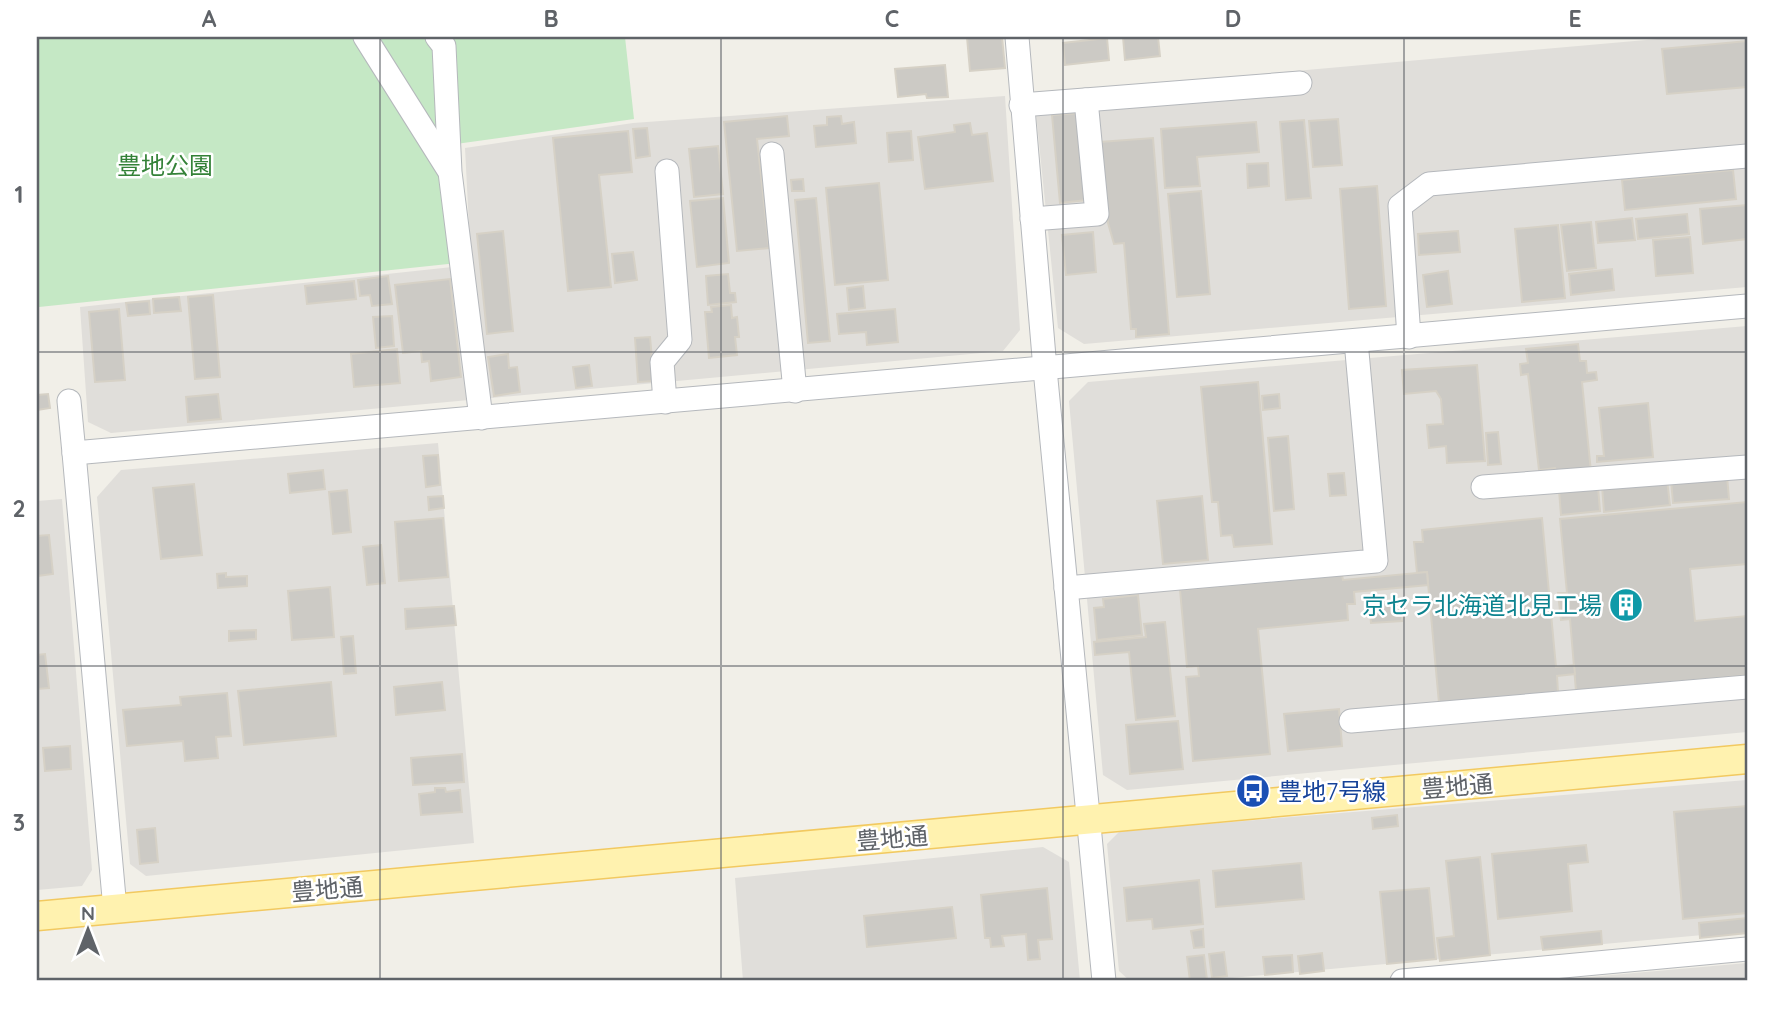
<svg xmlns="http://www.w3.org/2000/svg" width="1784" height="1018" viewBox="0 0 1784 1018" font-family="Quicksand,'Noto Sans JP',sans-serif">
<rect width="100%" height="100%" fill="#f1efe8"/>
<!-- industrial -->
<g fill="#e0deda">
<path d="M1680,37H1747V287L1084,344L1058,328L1034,94Z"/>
<path d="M1005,96L1020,330L1003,351L111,433L88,422L80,307L471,265L465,148L633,123Z"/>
<path d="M1747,326V732L1127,790L1103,775L1069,401L1088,382Z"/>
<path d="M438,443L474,843L146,876L130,864L97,497L121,470Z"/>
<path d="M62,499L92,870L82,886L37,890V501Z"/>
<path d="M1747,780V931L1198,981H1130L1119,971L1107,844L1120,831Z"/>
<path d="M1043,847L1069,862L1080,981H743L735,878Z"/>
<path d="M1747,963V981H1544Z"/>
</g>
<!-- green -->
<path fill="#c5e8c5" d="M37,37H625L634,119L456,144L467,262L39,307L37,295Z"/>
<!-- building -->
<g fill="#cccac5" stroke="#d6d1c6" stroke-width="2">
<path d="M967,37H1002L1005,68L970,71Z"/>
<path d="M1123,37H1158L1160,56L1125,60Z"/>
<path d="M1107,38L1109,60L1065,65L1063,43Z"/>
<path d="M1747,41V87L1667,94L1662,49Z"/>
<path d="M945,65L948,97L927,98L926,94L898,97L895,69Z"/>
<path d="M1079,113L1087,200L1060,203L1052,115Z"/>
<path d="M787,116L789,136L757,139L769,248L737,251L724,122Z"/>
<path d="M841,116L842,124L854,122L856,143L816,147L814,126L827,125V117Z"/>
<path d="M1338,119L1342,165L1313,167L1309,121Z"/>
<path d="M1304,120L1311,198L1286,200L1280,122Z"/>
<path d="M1256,122L1259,152L1197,157L1200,186L1165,188L1161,129Z"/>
<path d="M970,123L972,135L987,133L993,181L925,189L918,137L955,132L954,125Z"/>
<path d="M647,128L650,156L636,158L633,129Z"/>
<path d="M628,131L632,172L599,175L611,287L568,291L553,138Z"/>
<path d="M911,131L913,160L889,162L887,133Z"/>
<path d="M1153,138L1169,334L1136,337V329H1131L1124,243L1114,244L1108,223L1100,142Z"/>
<path d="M718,146L723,194L694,197L689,149Z"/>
<path d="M1268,163L1269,186L1248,188L1247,164Z"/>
<path d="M1733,170L1736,199L1625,210L1622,180Z"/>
<path d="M803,179L804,191H792L791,180Z"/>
<path d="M879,183L888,280L835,285L826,188Z"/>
<path d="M1377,186L1386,306L1349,309L1340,189Z"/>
<path d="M1201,191L1210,294L1177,297L1168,194Z"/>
<path d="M723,198L729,263L697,267L690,201Z"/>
<path d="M816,198L830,341L808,343L795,200Z"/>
<path d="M1747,205V239L1703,244L1700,209Z"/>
<path d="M1687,214L1689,234L1638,239L1636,219Z"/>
<path d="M1632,218L1635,240L1598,243L1596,222Z"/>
<path d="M1591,222L1596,268L1567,271L1561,225Z"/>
<path d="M1558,225L1565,298L1522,302L1515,229Z"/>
<path d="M503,231L513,331L487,334L477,234Z"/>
<path d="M1458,231L1460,252L1419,255L1418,234Z"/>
<path d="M1093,232L1096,272L1066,275L1062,235Z"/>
<path d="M1690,237L1693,273L1656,276L1653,240Z"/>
<path d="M633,252L637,280L615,283L612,254Z"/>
<path d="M1612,269L1614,290L1571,295L1569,274Z"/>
<path d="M1448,271L1452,304L1427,307L1423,275Z"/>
<path d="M728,274L730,293H735L736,302L708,305L706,276Z"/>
<path d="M388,276L392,304L372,306L370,295L360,296L358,280Z"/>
<path d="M450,279L461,377L431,381L429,361L422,362L421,351L403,353L395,285Z"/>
<path d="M354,281L356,299L307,304L305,286Z"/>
<path d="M863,286L865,308L849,310L847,288Z"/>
<path d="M213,295L220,377L195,379L188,297Z"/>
<path d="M179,297L181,311L154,313L153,299Z"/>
<path d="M149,301L150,314L128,316L126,303Z"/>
<path d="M731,305L732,318L737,317L739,337H735L737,355L709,358L705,312H712L711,307Z"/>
<path d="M119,309L125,380L95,382L89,312Z"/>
<path d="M895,309L898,342L867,345L866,332L839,334L837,314Z"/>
<path d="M392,316L394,346L376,348L373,317Z"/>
<path d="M650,337L654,381L638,382L635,338Z"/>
<path d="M1578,344L1580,361H1586L1587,373L1596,372L1597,380L1582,382L1591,472L1556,475L1555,468L1539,470L1528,374L1521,375L1520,364L1528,363L1526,349Z"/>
<path d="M397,349L400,383L354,387L351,354Z"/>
<path d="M508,354L509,368L517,367L520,392L494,396L488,357Z"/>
<path d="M589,365L592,386L576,388L573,367Z"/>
<path d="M1477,365L1485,461L1447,463L1446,446L1429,448L1427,425L1443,424L1441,399L1436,391L1404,394L1402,370Z"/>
<path d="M1258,382L1272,544L1234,547L1232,535L1221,536L1218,502H1212L1201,387Z"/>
<path d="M48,394L50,408L37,410V395Z"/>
<path d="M218,394L221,419L188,422L186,397Z"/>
<path d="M1279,394L1280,408L1263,410L1262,396Z"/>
<path d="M1648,403L1653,457L1597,462V456H1604L1599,408Z"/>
<path d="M1498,432L1501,464L1488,465L1486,433Z"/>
<path d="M1288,436L1294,509L1274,511L1268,438Z"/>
<path d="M438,455L440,485L426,487L423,456Z"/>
<path d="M323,470L325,489L290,493L288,474Z"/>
<path d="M1344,473L1346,495L1330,496L1328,474Z"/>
<path d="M1727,476L1729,499L1673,503L1671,480Z"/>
<path d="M1667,480L1670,505L1604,512L1602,486Z"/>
<path d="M194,484L202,555L161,559L153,488Z"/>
<path d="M1598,487L1600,511L1561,515L1559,490Z"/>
<path d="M347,490L351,532L333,534L329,492Z"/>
<path d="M443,496L444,508L429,510L428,497Z"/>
<path d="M1202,496L1208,560L1163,564L1157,501Z"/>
<path d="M1747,502V564L1690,569L1695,621L1747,616V675L1576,691L1570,619L1561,620L1558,593H1567L1560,519Z"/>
<path d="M443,518L448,577L399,581L395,522Z"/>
<path d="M1542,518L1556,667L1574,665L1575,674L1557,676L1558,692L1439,703L1427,572L1417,573L1414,542H1423L1422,530Z"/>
<path d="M49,535L53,574L37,576V536Z"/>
<path d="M381,545L385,583L367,585L363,547Z"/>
<path d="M1427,572L1428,585L1354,592L1355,604H1347L1348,620L1258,629L1270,754L1193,761L1186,677L1199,676L1198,666L1187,667L1180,590L1342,575L1343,580Z"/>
<path d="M226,573V577L247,576V586L218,588L217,574Z"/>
<path d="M330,587L334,637L292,640L288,591Z"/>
<path d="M1138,595L1142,635L1097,640L1094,608L1104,607L1103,599Z"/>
<path d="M1401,601L1402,621L1371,623L1369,603Z"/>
<path d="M454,606L456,625L406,629L405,609Z"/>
<path d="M1165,622L1175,716L1136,720L1129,652L1095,655L1094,642L1146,637L1144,624Z"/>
<path d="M256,630V639L229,641V631Z"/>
<path d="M353,636L356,673L344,674L341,637Z"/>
<path d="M45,654L49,688L37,689V655Z"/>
<path d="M331,682L336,736L244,745L238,691Z"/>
<path d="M442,682L445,710L396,715L394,687Z"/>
<path d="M227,693L231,736L216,737L218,758L185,761L183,741L127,746L123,710L181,705L180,697Z"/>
<path d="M1339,709L1342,746L1288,751L1284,714Z"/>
<path d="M1178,721L1183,769L1130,774L1126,725Z"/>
<path d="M70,746L71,769L45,771L43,748Z"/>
<path d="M462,754L464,782L413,785L411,758Z"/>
<path d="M435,788H445L446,792L460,790L462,812L421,815L419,794L435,792Z"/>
<path d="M1747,806V913L1683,919L1674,812Z"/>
<path d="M1397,815L1398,826L1373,829L1372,818Z"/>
<path d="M155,828L158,862L140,864L137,830Z"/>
<path d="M1586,845L1588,862L1568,864L1572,911L1498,919L1492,854Z"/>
<path d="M1480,857L1490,955L1440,961L1437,938L1454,936L1446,861Z"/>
<path d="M1301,863L1304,899L1216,907L1213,871Z"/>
<path d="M1199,880L1203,924L1153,929L1152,919L1127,921L1124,888Z"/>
<path d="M1047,888L1052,939L1038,940L1040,959L1028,960L1026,934L1002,936L1004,946L991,947L990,938H985L981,895Z"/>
<path d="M1429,888L1436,959L1387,964L1380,892Z"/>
<path d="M952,907L956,938L867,947L864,916Z"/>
<path d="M1747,918V933L1700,938L1699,923Z"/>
<path d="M1203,929L1204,947L1194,948L1191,931Z"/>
<path d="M1601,931L1602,944L1543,950L1541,937Z"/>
<path d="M1224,952L1227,976L1212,978L1209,954Z"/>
<path d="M1322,953L1324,971L1300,974L1298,956Z"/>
<path d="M1204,955L1207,980L1190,981L1187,957Z"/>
<path d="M1292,955L1293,972L1265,975L1263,957Z"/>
</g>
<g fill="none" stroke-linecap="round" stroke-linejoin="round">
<!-- minor casing -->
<g stroke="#b5b8bc" stroke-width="25">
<g id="minor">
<path d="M365,37L448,169"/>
<path d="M437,37L444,46L450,172L481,418"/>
<path d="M1017,37L1045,369L1104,981"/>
<path d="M1021,105L1300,83"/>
<path d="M772,154L795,391"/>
<path d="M1032,219L1097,214L1086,100"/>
<path d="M1409,337L1400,206L1429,184L1747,156"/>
<path d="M69,401L74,453"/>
<path d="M665,402L662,362L680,340L667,171"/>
<path d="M1483,487L1747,467"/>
<path d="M1066,588L1376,561L1356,341"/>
<path d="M1351,721L1747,687"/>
<path d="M115,909L74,453L1747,306"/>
<path d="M1402,981L1747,949"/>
</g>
</g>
<!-- major casing -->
<g stroke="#f2c960" stroke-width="31">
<path id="major" d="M37,916L1747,759"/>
</g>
<!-- minor -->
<use href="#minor" stroke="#fff" stroke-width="23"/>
<!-- major -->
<use href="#major" stroke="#fff2af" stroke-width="28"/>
</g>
<!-- grid -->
<path fill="none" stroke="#5f6368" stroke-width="2" stroke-opacity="0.55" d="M380,37V981M721,37V981M1063,37V981M1404,37V981M37,352H1747M37,666H1747"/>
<!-- icons -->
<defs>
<g id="building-disc" transform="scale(1.75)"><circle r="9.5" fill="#0f9aa8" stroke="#fff"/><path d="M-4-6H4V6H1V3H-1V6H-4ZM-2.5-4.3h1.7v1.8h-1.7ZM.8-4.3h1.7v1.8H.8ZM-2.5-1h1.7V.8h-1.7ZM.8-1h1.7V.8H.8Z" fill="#fff"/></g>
<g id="bus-disc" transform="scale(1.75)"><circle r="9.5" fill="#1a4fb4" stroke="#fff"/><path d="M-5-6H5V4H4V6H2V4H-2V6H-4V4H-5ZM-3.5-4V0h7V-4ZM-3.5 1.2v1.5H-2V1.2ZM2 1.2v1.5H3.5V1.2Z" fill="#fff"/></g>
</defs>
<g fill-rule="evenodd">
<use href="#building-disc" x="1626" y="605"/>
<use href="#bus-disc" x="1253" y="791"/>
</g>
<g text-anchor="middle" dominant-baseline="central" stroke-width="5" stroke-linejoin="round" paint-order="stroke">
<!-- park labels -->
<g font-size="24" fill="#348238" stroke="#fff">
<text x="165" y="165">豊地公園</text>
</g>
<!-- culture labels -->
<g font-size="24" fill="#0d838f" stroke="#fff" text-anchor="end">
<text x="1602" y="605">京セラ北海道北見工場</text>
</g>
<!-- street labels -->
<g font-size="24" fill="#5f6368" stroke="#fff">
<text transform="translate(1457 786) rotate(-5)">豊地通</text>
<text transform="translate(892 838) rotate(-5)">豊地通</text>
<text transform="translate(327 889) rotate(-5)">豊地通</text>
</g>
<!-- transit labels -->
<g font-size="24" fill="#164399" stroke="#fff" text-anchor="start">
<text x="1278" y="791">豊地7号線</text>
</g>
</g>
<!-- border -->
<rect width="1784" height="1018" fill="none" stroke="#ffffff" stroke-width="77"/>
<!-- north arrow -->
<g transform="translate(88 930)" stroke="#ffffff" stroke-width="5" paint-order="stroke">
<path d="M0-5L12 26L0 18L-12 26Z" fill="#5f6368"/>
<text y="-10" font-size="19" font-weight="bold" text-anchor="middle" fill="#5f6368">N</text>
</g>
<rect x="38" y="38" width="1708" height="941" fill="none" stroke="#5f6368" stroke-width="2.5"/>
<g font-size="23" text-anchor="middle" font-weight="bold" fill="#5f6368">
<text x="209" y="27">A</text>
<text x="551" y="27">B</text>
<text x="892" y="27">C</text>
<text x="1233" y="27">D</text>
<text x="1575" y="27">E</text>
<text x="19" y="203">1</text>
<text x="19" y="517">2</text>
<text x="19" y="831">3</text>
</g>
</svg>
